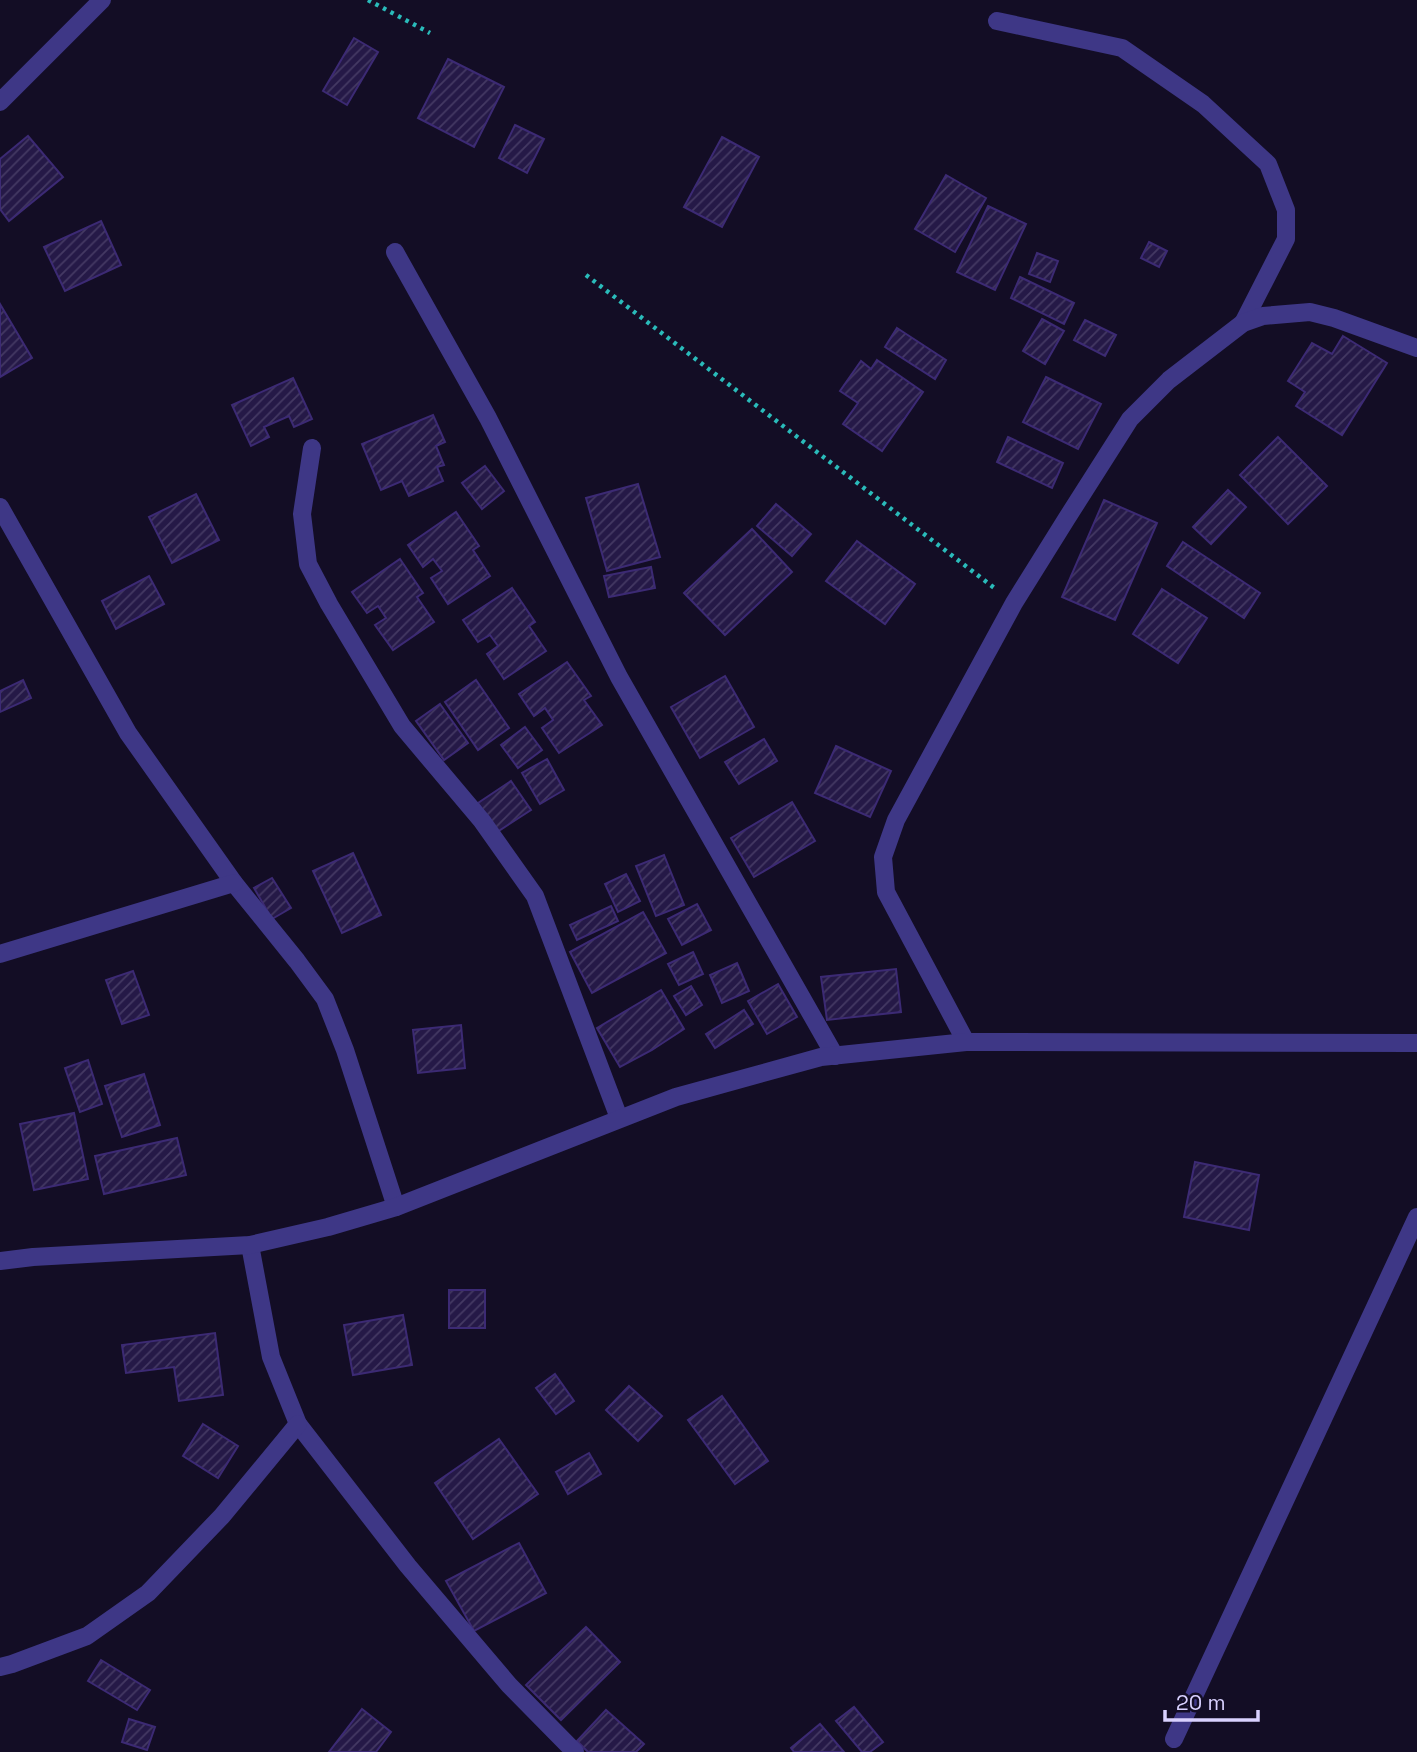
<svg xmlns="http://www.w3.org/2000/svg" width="1417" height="1752" viewBox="0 0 1417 1752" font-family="'Space Grotesk',sans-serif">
<defs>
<pattern id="building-hatch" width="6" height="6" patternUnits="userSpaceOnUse" patternTransform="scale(1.75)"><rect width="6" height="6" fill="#251947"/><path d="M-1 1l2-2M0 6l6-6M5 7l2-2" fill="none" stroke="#443963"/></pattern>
</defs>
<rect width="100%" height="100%" fill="#130d25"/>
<!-- building -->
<g fill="url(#building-hatch)" stroke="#3c2a74" stroke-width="2">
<path d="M354,38L378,52L347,105L323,91Z"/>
<path d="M448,59L504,87L474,147L418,118Z"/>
<path d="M515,125L544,139L527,173L499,158Z"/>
<path d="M28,136L63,177L9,221L0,209V159Z"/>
<path d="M722,137L759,157L722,227L684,207Z"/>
<path d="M946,175L986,198L955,252L915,229Z"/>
<path d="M988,206L1026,224L995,290L957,272Z"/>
<path d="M101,221L121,265L65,291L44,247Z"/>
<path d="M1149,242L1167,251L1159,267L1141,258Z"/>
<path d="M1037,253L1058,261L1050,282L1029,274Z"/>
<path d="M1020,277L1074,303L1064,324L1011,298Z"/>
<path d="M0,304L32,358L0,377Z"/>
<path d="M1042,319L1064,331L1045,364L1023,351Z"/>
<path d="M1085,320L1116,335L1105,356L1074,340Z"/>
<path d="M897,328L946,360L935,379L885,347Z"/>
<path d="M1343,336L1387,363L1342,435L1296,406L1305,392L1288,381L1312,343L1332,354Z"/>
<path d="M877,360L923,392L882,451L843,424L858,403L840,391L861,361L871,369Z"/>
<path d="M1046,377L1101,404L1078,449L1023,422Z"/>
<path d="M293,378L312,419L294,427L289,416L264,427L269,437L251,446L232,405Z"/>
<path d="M433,415L445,442L436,446L444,465L437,467L443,481L409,496L402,481L381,490L362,444Z"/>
<path d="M1008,437L1063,463L1052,488L997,462Z"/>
<path d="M1278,437L1327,486L1288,524L1240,475Z"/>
<path d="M485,466L504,491L482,509L462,483Z"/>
<path d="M638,484L660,557L607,571L586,498Z"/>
<path d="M1228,490L1246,507L1211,544L1193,527Z"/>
<path d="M196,494L219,540L172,563L149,517Z"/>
<path d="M1104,500L1157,523L1115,620L1062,597Z"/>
<path d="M776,504L811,534L792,556L757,526Z"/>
<path d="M456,512L479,546L473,550L490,576L448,604L431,578L442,571L433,559L423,567L408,545Z"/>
<path d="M752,529L792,572L725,635L684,593Z"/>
<path d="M857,541L915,584L885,624L826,581Z"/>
<path d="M1183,542L1260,593L1244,618L1167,566Z"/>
<path d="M400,559L423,593L417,597L434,622L393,650L375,625L386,618L378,606L367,613L352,592Z"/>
<path d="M651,567L655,588L609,597L604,576Z"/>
<path d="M149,576L164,604L116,629L102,601Z"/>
<path d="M512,588L535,622L529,626L546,651L504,679L487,654L498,646L490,635L478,642L463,620Z"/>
<path d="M1162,589L1207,618L1178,663L1133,634Z"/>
<path d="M567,662L591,696L584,700L602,725L559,753L542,728L553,720L545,708L534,716L519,694Z"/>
<path d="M725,676L754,727L700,758L671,707Z"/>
<path d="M23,680L31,698L0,712V691Z"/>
<path d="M476,680L509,728L478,750L445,702Z"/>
<path d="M440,704L468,743L444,760L416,721Z"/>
<path d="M525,727L542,750L518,768L501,745Z"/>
<path d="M764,739L777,761L739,784L725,762Z"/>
<path d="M836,746L891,771L870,817L815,793Z"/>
<path d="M547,759L564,790L540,804L522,773Z"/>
<path d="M511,781L531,810L497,832L478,803Z"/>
<path d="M792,802L815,841L754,877L731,838Z"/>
<path d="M353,853L381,915L342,933L313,871Z"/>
<path d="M664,855L684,905L656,916L636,866Z"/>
<path d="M626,874L640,901L618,912L605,884Z"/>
<path d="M272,878L291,908L272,919L254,888Z"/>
<path d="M697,904L711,930L682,945L668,919Z"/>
<path d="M611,906L618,921L577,940L570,925Z"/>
<path d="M643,912L666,953L592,993L570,952Z"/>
<path d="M693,952L703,974L679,985L668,964Z"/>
<path d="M737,963L749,991L722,1003L710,975Z"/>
<path d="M896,969L901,1012L827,1020L821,977Z"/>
<path d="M133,971L149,1015L122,1024L106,980Z"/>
<path d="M778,984L797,1017L767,1034L748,1001Z"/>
<path d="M691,986L702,1005L686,1015L674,996Z"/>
<path d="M661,990L684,1029L652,1050L620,1067L597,1028Z"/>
<path d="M744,1010L753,1024L715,1048L706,1034Z"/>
<path d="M461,1025L465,1068L418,1073L413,1030Z"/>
<path d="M88,1060L102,1104L80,1112L65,1068Z"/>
<path d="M144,1074L160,1125L122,1137L105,1086Z"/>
<path d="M74,1113L88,1179L34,1190L20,1124Z"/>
<path d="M177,1138L186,1175L104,1194L95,1156Z"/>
<path d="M1195,1162L1259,1175L1249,1230L1184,1217Z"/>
<rect x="449" y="1290" width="36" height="38"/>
<path d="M403,1315L412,1365L353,1375L344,1325Z"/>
<path d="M215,1333L223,1395L179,1401L174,1367L126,1373L122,1345Z"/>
<path d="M555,1374L574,1401L556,1414L536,1388Z"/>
<path d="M629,1386L662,1416L638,1441L606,1410Z"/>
<path d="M722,1396L768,1461L735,1484L688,1420Z"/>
<path d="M203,1424L238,1446L218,1478L183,1456Z"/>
<path d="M499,1439L538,1494L473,1539L435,1483Z"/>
<path d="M589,1453L601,1474L568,1494L556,1472Z"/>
<path d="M519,1543L546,1593L474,1631L446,1581Z"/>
<path d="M586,1627L620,1662L561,1720L526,1685Z"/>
<path d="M101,1660L150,1690L137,1710L88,1681Z"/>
<path d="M854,1707L883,1742L870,1752H862L836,1721Z"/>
<path d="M362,1709L391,1732L376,1752H329Z"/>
<path d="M606,1710L644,1744L636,1752H588L577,1741Z"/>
<path d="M129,1719L155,1727L147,1750L122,1742Z"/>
<path d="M820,1724L844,1752H794L791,1748Z"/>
</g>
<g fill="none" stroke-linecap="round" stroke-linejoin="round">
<!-- path -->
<g stroke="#2abbba" stroke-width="4.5" stroke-dasharray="3.5 5" stroke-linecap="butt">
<path d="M368,0L430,33"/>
<path d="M586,275L997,590"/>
</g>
<!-- minor -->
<g stroke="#3e3786" stroke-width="18">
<path d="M997,21L1122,48L1203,104L1268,164L1286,210V239L1243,323"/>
<path d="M0,102L102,0"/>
<path d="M395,252L488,418L619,677L835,1056"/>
<path d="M312,448L302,514L308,564L329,604L402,726L482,821L535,896L619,1118"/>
<path d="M0,507L128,733L234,883L297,961L325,999L345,1050L396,1207"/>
<path d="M0,954L234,883"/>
<path d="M966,1042L886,892L883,857L896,820L1014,603L1067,518L1130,419L1169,380L1243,323L1263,316L1310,312L1334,318L1417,348"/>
<path d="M250,1245L271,1357L298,1424L408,1566L509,1685L575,1752"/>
<path d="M0,1261L33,1257L250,1245L328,1227L396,1207L676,1097L821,1057L966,1042L1417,1043"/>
<path d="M0,1667L12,1664L87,1636L148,1593L222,1516L298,1424"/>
<path d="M1174,1739L1417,1217"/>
</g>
</g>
<!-- scale -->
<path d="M1165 1710v10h93v-10" fill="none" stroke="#d9d1ff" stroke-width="3.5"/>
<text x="1176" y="1710" font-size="21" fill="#d9d1ff" stroke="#130d25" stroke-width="5" paint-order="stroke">20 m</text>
</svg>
